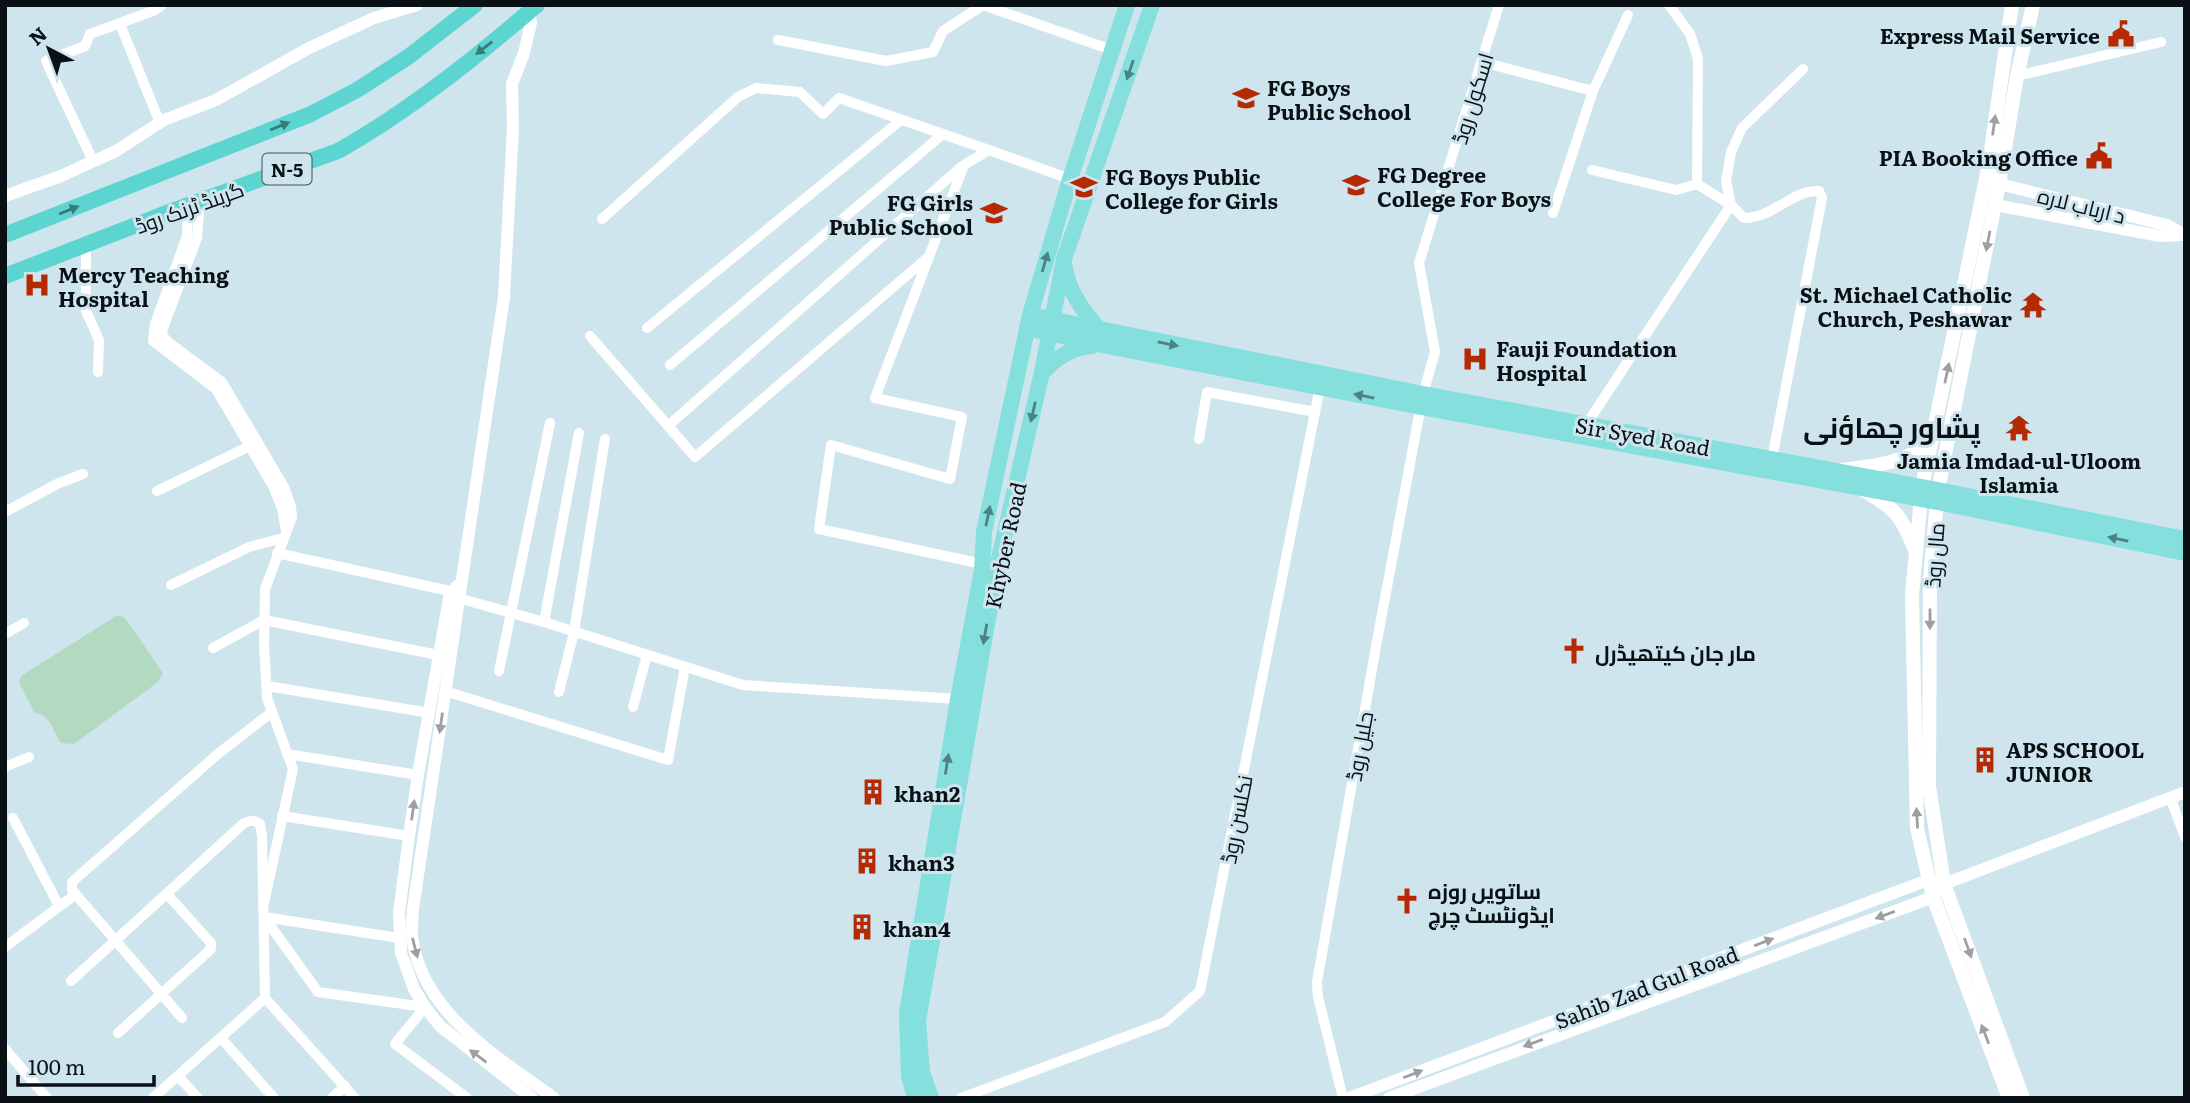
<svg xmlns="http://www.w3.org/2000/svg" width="2190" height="1103" viewBox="0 0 2190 1103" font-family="Literata,Cairo,serif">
<rect width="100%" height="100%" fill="#cfe5ee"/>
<!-- green -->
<path fill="#b1dac0" d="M118,615L125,618L163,673L158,682L74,744L61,743C52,730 51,715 35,713L19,682L21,676Z"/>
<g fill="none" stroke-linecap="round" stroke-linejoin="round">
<!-- minor -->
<g stroke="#fff" stroke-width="10">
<path d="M983,5L1112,50"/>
<path d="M1669,5L1690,34L1698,59L1697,184"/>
<path d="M120,24L160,123"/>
<path d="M778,40L886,61L933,52L943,31L983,5"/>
<path d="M1482,62L1593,91"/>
<path d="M2017,76L2161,42"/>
<path d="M93,161L46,61L85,46L90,34L153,11L162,5"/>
<path d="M1592,170L1676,190L1697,184L1731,205L1744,218C1774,218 1791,190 1819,191L1822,198L1772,459"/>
<path d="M200,201L197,238L163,328L162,335L168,342L222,382L284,487L291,506L292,517L265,589L264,644L267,698L293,769L264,903"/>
<path d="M188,205L187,236L155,324L153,341L216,389L273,486L282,508L286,531"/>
<path d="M1553,213L1593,91L1628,15"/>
<path d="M602,219L738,97L756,88L800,92L823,114L839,98L989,150"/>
<path d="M86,245V311L99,340L98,372"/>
<path d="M647,328L901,120"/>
<path d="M590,336L695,457L926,259"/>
<path d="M670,365L943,134"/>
<path d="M1586,425L1731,205L1726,181L1731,152L1742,128L1803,69"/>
<path d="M668,426L961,167"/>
<path d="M1199,439L1207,392L1315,412"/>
<path d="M157,491L254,444"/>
<path d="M5,512L57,484L83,474"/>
<path d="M277,553L459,593"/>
<path d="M983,564L819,529L831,445L950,479L962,417L875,398L964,165L989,150L1070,179"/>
<path d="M171,585L249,547L283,538"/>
<path d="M458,598L544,622L743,685L958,699"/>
<path d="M544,622L579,433"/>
<path d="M5,634L24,623"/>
<path d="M213,648L264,620L438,655"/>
<path d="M499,671L550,423"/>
<path d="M267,686L430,713"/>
<path d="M445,691L668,760L685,667"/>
<path d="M559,692L574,632L605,439"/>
<path d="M633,707L647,655"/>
<path d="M287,754L418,775"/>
<path d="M5,767L29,757"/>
<path d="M2170,797L2185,837"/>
<path d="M282,816L409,836"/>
<path d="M13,818L59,906"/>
<path d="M264,917L318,992L425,1007"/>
<path d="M264,917L399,938"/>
<path d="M5,947L76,894"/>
<path d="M71,981L244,823C251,820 254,820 260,824L262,836L265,998L355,1098"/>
<path d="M425,1007L395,1044L467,1098"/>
<path d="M182,1018L72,890V882L219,753L272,712"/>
<path d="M118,1033L211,949V943L167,894"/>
<path d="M221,1038L274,1098"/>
<path d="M5,1049L47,1098"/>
<path d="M178,1076L198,1098"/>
<path d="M153,1098L265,998"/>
<path d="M332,1098L345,1086"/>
<path d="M961,1098L1165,1022L1200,991L1320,387"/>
<path d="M1343,1098L1318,997L1317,982L1377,641L1423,394L1435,352L1419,263L1499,5"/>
</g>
<!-- tertiary -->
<g stroke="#fff" stroke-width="12">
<path d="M529,12L531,23L524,53L512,84L513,128L504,297L413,909C412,918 412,928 412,936C421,1013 498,1057 554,1098"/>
<path d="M1993,176L1999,184L2167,225L2184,235"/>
<path d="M5,196L61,176L116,151L164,120L216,100L309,48L374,18L417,5"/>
<path d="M1995,205L2160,236L2184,235"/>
<path d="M457,586L449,598L418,775L409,836L399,913L401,953L414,989L425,1007L440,1026L532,1098"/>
<path d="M1349,1098L1928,880L1937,882"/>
<path d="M1389,1098L1933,897L1944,884L2185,792"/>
</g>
<!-- secondary -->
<g stroke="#fff" stroke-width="14">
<path d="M1843,470C1863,467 1906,463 1920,448C1924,444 1927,437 1929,433"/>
<path d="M1863,490C1894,508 1901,514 1914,548"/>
<path d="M2009,1098L1933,897L1917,828L1912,595L1922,487L1989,164L2012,5"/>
<path d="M2023,1098L1944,884L1929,786L1930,579L1938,490L1999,184L2017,76L2033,5"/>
</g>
<!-- primary -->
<g stroke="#85dfdc" stroke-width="16">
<path d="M1065,267C1068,291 1084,313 1101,331"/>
<path d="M1030,315L1423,394L1938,490L2185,539"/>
<path d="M1027,328L1102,345L1421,407L1937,502L2185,553"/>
<path d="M1043,372C1057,357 1072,347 1092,346"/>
<path d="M915,1098L909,1076L907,1013L958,699L982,570L984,532L1030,315L1070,179L1127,5"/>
<path d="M931,1098L922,1072L918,1021L997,567L1042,372L1064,259L1152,5"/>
</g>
<!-- trunk -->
<g stroke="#5cd4d0" stroke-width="16">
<path d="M5,235L311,114L357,90L408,57L475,5"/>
<path d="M5,276L172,211L338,151C409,111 475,58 537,5"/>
</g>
</g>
<!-- one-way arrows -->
<defs><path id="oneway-solid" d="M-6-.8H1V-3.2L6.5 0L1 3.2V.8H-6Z" transform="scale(1.75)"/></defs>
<g fill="#377c7b">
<use href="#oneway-solid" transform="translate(484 48) rotate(142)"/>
<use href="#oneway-solid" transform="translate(280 126) rotate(-22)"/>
<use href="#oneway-solid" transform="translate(69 210) rotate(-22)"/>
</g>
<g fill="#4d8282">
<use href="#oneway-solid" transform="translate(1130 70) rotate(109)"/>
<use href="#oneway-solid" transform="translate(1045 262) rotate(-74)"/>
<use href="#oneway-solid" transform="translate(1168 344) rotate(11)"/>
<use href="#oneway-solid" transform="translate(1364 396) rotate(-169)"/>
<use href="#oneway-solid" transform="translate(1033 412) rotate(103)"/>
<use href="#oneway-solid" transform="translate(988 516) rotate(-78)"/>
<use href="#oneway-solid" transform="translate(2118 539) rotate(-168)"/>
<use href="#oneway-solid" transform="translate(985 634) rotate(100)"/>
<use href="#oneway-solid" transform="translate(947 764) rotate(-81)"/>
</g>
<g fill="#9da0a1">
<use href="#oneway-solid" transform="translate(1994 125) rotate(-82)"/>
<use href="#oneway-solid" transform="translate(1988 241) rotate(101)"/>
<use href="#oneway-solid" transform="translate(1947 373) rotate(-78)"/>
<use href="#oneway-solid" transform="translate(1930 619) rotate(90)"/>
<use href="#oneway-solid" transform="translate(441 723) rotate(98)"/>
<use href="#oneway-solid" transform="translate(413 810) rotate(-82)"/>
<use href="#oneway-solid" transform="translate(1917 818) rotate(-93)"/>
<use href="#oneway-solid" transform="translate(1885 915) rotate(160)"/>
<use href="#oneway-solid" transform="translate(1764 942) rotate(-21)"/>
<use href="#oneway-solid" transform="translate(415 948) rotate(76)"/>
<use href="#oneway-solid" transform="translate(1968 948) rotate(70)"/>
<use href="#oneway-solid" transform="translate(1985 1034) rotate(-111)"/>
<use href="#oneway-solid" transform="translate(1533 1043) rotate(160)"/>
<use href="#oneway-solid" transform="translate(478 1056) rotate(-143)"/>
<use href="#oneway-solid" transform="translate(1413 1074) rotate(-21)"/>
</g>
<!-- icons -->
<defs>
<g id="civic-bare" transform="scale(2.1)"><path d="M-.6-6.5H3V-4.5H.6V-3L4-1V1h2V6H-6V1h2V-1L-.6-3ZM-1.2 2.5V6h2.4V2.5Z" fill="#b52a03" stroke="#cfe5ee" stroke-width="2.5" paint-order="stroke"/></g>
<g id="school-bare" transform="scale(2.1)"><path d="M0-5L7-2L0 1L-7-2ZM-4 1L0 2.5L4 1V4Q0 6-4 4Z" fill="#b52a03" stroke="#cfe5ee" stroke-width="2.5" paint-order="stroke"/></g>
<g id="university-bare" transform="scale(2.1)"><path d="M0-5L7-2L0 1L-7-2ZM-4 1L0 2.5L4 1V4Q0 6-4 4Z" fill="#b52a03" stroke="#cfe5ee" stroke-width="2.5" paint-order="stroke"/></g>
<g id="hospital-bare" transform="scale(2.1)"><path d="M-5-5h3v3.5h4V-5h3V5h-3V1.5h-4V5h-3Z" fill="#b52a03" stroke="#cfe5ee" stroke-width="2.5" paint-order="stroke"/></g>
<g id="temple-bare" transform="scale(2.1)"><path d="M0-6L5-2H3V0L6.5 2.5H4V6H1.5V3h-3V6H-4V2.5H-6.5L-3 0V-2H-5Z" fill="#b52a03" stroke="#cfe5ee" stroke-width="2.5" paint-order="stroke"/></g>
<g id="church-bare" transform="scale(2.1)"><path d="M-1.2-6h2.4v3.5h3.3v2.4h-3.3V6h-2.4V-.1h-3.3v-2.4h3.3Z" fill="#b52a03" stroke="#cfe5ee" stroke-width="2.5" paint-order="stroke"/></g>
<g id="building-bare" transform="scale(2.1)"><path d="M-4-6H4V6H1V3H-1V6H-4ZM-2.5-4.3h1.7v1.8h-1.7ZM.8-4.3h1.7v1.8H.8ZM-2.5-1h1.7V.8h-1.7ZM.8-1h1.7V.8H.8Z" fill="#b52a03" stroke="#cfe5ee" stroke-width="2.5" paint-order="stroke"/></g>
</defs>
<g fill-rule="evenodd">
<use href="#civic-bare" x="2121" y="34"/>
<use href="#school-bare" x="1246" y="98"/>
<use href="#civic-bare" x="2099" y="156"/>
<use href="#university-bare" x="1356" y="185"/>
<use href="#university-bare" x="1084" y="187"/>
<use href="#school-bare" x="994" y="213"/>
<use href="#hospital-bare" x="37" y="285"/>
<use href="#temple-bare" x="2033" y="305"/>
<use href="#hospital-bare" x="1475" y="359"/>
<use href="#temple-bare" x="2019" y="428"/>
<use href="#church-bare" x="1574" y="651"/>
<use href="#building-bare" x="1985" y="760"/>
<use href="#building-bare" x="873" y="792"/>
<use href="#building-bare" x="867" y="861"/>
<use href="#church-bare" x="1407" y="901"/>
<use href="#building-bare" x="862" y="927"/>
</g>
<g text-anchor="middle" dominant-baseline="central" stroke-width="6" stroke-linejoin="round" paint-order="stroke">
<!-- shield labels -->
<rect fill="#cfe5ee" stroke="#445155" stroke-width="2" x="262.5" y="153.5" width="49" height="31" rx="5"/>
<g font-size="19" font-weight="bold" fill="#091114">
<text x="287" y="169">N-5</text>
</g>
<!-- poi labels -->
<g font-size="21" font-weight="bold" fill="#091114" stroke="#cfe5ee" text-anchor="start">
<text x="2100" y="34" text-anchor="end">Express Mail Service</text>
<text x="1267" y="86">FG Boys<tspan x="1267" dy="24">Public School</tspan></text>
<text x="2078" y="156" text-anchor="end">PIA Booking Office</text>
<text x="1377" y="173">FG Degree<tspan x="1377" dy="24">College For Boys</tspan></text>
<text x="1105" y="175">FG Boys Public<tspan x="1105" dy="24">College for Girls</tspan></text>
<text x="973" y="201" text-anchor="end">FG Girls<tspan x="973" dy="24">Public School</tspan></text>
<text x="58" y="273">Mercy Teaching<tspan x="58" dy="24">Hospital</tspan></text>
<text x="2012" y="293" text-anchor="end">St. Michael Catholic<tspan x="2012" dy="24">Church, Peshawar</tspan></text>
<text x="1496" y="347">Fauji Foundation<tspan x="1496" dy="24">Hospital</tspan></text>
<text x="2019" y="459" text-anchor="middle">Jamia Imdad-ul-Uloom<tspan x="2019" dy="24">Islamia</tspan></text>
<text x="1595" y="651">مار جان کیتھیڈرل</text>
<text x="2006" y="748">APS SCHOOL<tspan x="2006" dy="24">JUNIOR</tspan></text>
<text x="894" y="792">khan2</text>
<text x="888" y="861">khan3</text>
<text x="1428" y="889">ساتویں روزہ<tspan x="1428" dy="24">ایڈونٹسٹ چرچ</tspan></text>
<text x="883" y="927">khan4</text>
</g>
<!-- street labels -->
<g font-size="21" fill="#091114" stroke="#cfe5ee">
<text transform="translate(1471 98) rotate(-73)">اسکول روڈ</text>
<text transform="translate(2082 204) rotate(14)">د ارباب لاره</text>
<text transform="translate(189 206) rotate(-20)">گرینڈ ٹرنک روڈ</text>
<text transform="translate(1643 435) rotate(10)">Sir Syed Road</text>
<text transform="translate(1004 545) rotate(-78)">Khyber Road</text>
<text transform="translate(1933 555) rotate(-86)">مال روڈ</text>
<text transform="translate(1358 746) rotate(-80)">جلیل روڈ</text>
<text transform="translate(1235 819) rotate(-79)">نکلسن روڈ</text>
<text transform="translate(1646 986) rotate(-21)">Sahib Zad Gul Road</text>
</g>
<!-- district labels -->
<g font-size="28" font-weight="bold" fill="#091114" stroke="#cfe5ee">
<text x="1892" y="426">پشاور چھاؤنی</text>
</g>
</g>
<!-- border -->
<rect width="2190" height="1103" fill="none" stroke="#091114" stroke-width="14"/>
<!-- north arrow -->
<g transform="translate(49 49) rotate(319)" stroke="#cfe5ee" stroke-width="5" paint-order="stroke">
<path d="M0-5L12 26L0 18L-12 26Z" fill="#091114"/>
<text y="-10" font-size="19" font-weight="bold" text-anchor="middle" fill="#091114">N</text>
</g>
<!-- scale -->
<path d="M18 1075v10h136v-10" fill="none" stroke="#091114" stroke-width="3.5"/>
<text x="28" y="1075" font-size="21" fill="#091114" stroke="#cfe5ee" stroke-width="5" paint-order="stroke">100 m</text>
</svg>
